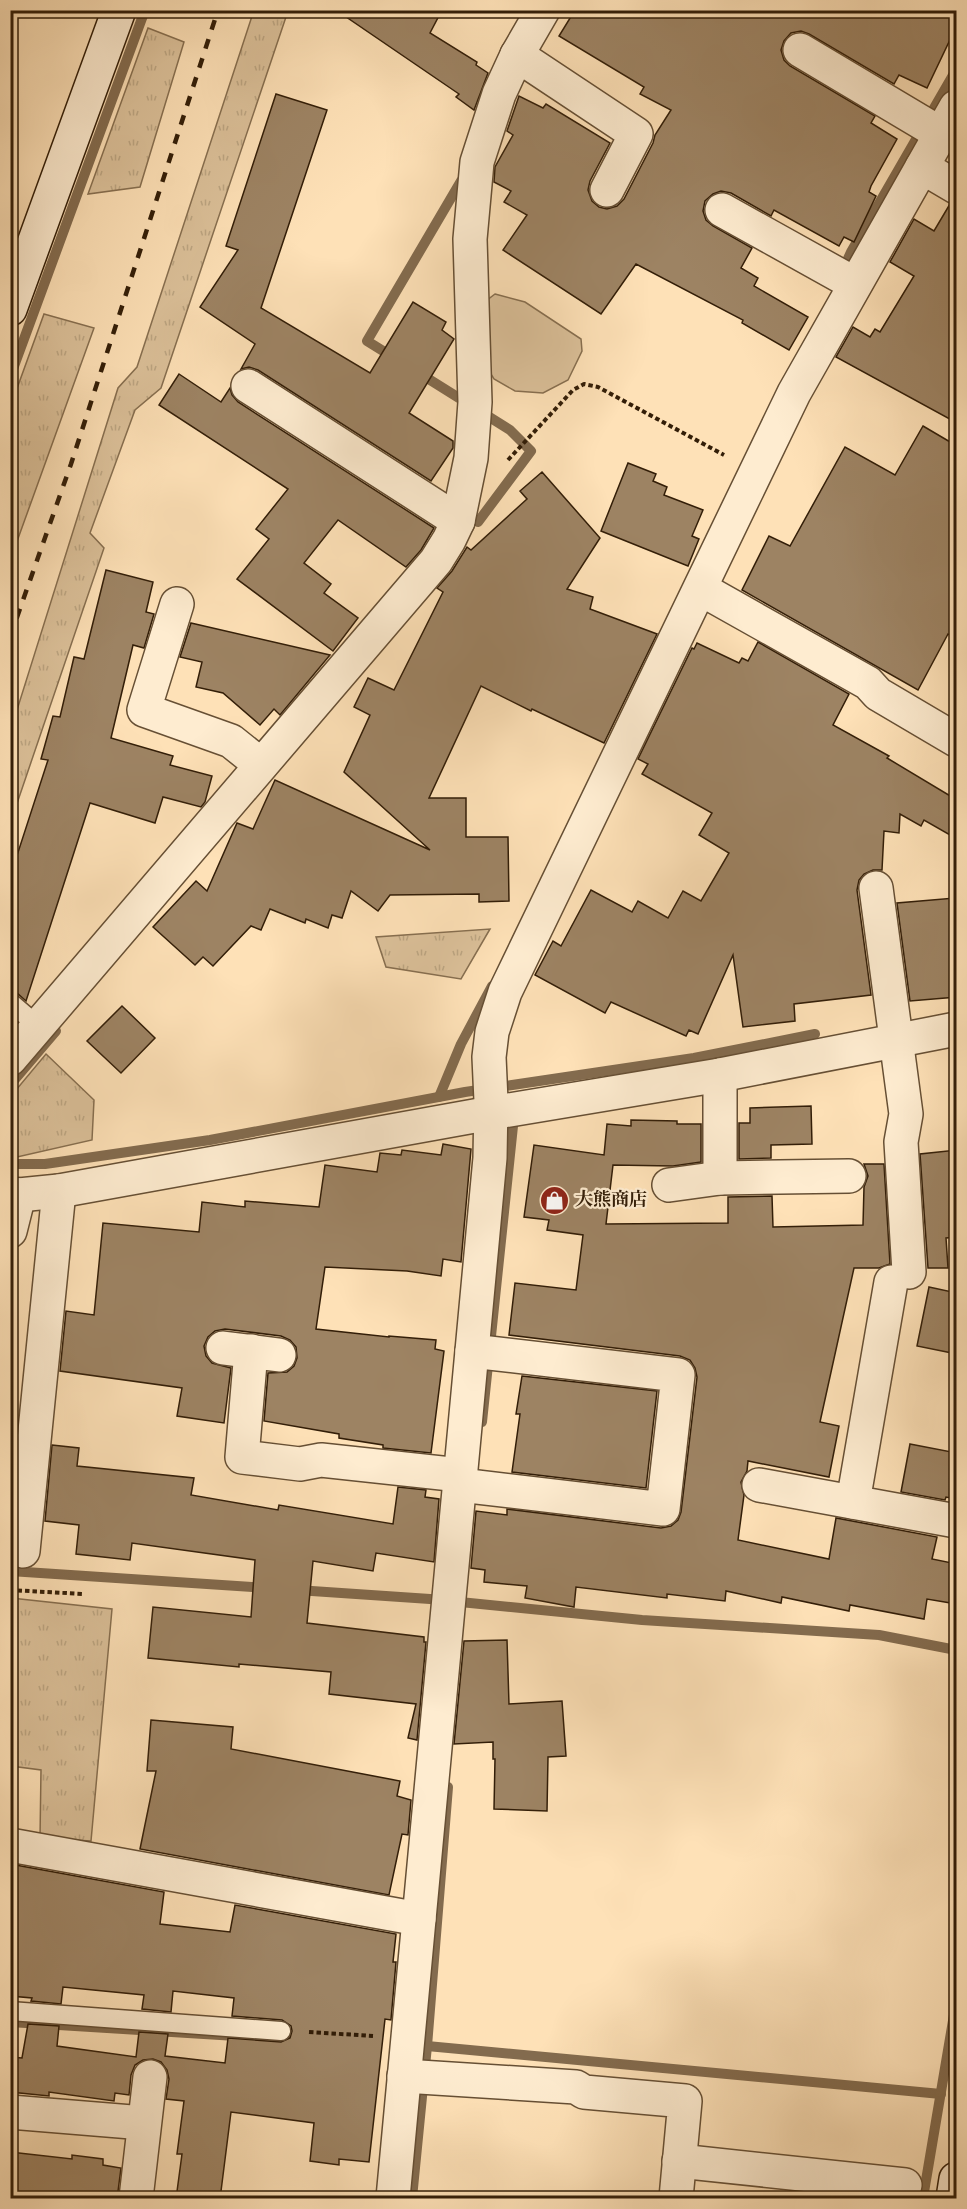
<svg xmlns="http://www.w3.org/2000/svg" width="967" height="2209" font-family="'IM FELL English','Noto Serif JP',serif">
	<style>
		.grass { fill: url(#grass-tufts); stroke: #876f50; stroke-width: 1.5 }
		.garden { fill: #dbc099; stroke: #876f50; stroke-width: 1.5 }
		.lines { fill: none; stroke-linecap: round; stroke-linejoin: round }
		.stream { stroke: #836b4e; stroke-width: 10 }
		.building { fill: #9d8363; stroke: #331e08; stroke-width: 1.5 }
		.lane-casing { stroke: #664f34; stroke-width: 21 }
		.street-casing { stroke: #664f34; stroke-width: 36 }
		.secondary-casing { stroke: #331e08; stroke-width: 36 }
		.path { stroke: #331e08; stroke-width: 4; stroke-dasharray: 4.5 3; stroke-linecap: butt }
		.lane { stroke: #feecd0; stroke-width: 18 }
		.street { stroke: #feecd0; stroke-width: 33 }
		.secondary { stroke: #feecd0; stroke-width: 33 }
		.rail { stroke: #331e08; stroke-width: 4.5; stroke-dasharray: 10 10; stroke-linecap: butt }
		.labels { text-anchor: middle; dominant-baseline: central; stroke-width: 4.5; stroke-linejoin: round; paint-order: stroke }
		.poi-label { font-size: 18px; font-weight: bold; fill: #331e08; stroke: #feecd0; text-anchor: start }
	</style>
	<defs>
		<pattern id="grass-tufts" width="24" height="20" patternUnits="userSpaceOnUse" patternTransform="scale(1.5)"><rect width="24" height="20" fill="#dbc099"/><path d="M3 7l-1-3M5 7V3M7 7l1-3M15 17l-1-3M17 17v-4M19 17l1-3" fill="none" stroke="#bca582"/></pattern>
	</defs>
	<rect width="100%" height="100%" fill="#fee1b7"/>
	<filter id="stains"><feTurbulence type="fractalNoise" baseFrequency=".00333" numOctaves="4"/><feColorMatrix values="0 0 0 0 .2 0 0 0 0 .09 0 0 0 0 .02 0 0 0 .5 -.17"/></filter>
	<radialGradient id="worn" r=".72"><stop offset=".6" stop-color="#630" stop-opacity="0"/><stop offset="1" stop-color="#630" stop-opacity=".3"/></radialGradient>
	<g class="grass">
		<polygon points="254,10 288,11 161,388 135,410 90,533 104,548 11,821 11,729 118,388 137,367"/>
		<polygon points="148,28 184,42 140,187 88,194"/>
		<polygon points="44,314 94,328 11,558 11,405"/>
		<polygon points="490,929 461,979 386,967 376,937"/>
		<polygon points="46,1054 94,1100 92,1140 17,1157 11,1156 11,1096"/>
		<polygon points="11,1598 112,1609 91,1841 40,1838 41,1770 11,1766"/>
	</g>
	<polygon class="garden" points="495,294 525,302 581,339 582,351 568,380 543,393 515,391 494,379 483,361 486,301"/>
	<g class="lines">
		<g class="stream">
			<polyline points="842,272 851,252 956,70"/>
			<polyline points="396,359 367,341 461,181"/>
			<polyline points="419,373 510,430 531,451 478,522"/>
			<polyline points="10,377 145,10"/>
			<polyline points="10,1085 56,1031"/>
			<polyline points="439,1097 461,1044 492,986"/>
			<polyline points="10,1164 45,1164 210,1140 465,1092 694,1058 815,1034"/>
			<polyline points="482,1422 513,1126"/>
			<polyline points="10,1571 267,1588"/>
			<polyline points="297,1590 430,1599 642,1620 879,1635 956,1650"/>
			<polyline points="448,1787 427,2046 941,2094"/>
			<polyline points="10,2022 301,2040"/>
			<polyline points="412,2198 427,2046 421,2046"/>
			<polyline points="923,2198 956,2003"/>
		</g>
	</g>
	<g class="building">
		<polygon points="336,10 442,10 430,33 477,62 476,65 488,73 474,110 456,97 459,94"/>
		<polygon points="575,10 957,10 957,25 927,88 899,75 894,84 809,34 801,31 791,33 784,41 781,50 784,60 790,66 875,116 871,123 897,139 871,186 869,192 876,196 854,242 844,237 839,246 774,210 771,216 731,193 721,191 713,194 705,201 703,211 706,220 713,226 752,248 741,268 758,278 754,286 808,317 789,350 742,323 743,320 636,264 601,314 503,250 527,215 504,202 511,191 494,182 495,167 513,135 507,131 519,96 543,108 546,104 610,143 590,181 588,190 592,201 599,207 607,209 617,206 624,199 653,143 655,135 671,110 640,94 644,87 559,36"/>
		<polygon points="276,94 327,110 261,308 370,373 413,302 446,322 442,330 454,339 409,413 453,441 453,448 431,481 258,370 249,367 241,369 255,344 200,307 238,250 226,246"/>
		<polygon points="950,204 957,206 957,423 836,357 853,327 870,337 875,329 880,332 914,276 890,262 914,219 934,231"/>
		<polygon points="179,374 221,402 230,388 232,395 238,402 434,528 421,550 406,567 338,520 304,563 331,584 324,593 358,618 333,651 237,579 269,539 256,529 288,489 159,405"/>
		<polygon points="923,426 957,446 957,640 948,634 918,690 742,590 769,536 790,546 845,447 895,475"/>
		<polygon points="628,463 656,474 653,481 667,487 664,495 703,510 692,536 699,539 688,566 601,531"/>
		<polygon points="542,472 600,538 567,589 593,597 590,609 657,634 604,743 532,709 531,711 481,686 429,798 466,798 466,837 508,837 509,901 479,902 479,894 390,895 378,911 351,891 342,918 332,915 328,928 306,919 305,923 270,909 261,930 251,926 213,966 203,957 195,965 153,927 196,881 207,891 237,823 253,829 275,780 430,850 344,772 370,715 354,707 368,678 394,690 443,592 437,588 452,571 467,547 471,550 527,499 520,491"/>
		<polygon points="106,570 153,582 146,612 154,614 144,648 133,645 111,738 173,756 170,765 212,776 205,802 201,807 163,797 155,823 90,803 26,1001 17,993 10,991 10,877 48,760 41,759 53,716 60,717 74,657 84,659"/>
		<polygon points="191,623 330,655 280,715 274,709 260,725 223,693 196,687 202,662 180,657"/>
		<polygon points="758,642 849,694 833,725 889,756 887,758 957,800 957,839 924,820 921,826 900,814 899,833 884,831 882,870 873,870 864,874 859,880 857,890 871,995 794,1004 795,1021 743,1027 733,955 698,1034 689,1030 686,1036 611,1002 605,1013 535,975 553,941 561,946 591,890 632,912 638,901 668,918 683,891 701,901 729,853 699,835 712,813 642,774 648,764 638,759 692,648 694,649 697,643 739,663 742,658 748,661"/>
		<polygon points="955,898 957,997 910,1001 897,903"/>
		<polygon points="122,1006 155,1038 121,1073 87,1041"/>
		<polygon points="811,1106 812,1144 771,1145 771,1158 739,1159 739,1123 750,1123 750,1108"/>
		<polygon points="631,1120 677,1121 677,1124 701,1124 701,1162 673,1166 613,1165 606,1224 728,1223 728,1197 772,1196 773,1227 863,1225 864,1187 868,1176 864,1164 884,1164 890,1264 879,1268 854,1268 820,1422 839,1426 829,1477 748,1461 747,1471 741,1482 744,1495 738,1540 829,1559 836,1518 937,1537 932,1559 957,1564 957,1604 927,1599 924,1619 850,1605 849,1611 782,1597 781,1603 726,1591 725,1601 667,1594 667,1598 576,1587 574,1607 525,1598 527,1586 484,1582 485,1570 471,1568 476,1511 507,1515 507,1509 661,1528 671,1526 678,1520 681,1512 697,1377 695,1368 690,1360 680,1356 509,1335 515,1283 576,1290 583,1235 547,1230 549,1220 524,1217 534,1145 604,1155 607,1124 631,1126"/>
		<polygon points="443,1144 471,1149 461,1262 443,1259 441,1276 407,1271 325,1267 316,1329 389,1337 389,1336 436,1340 435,1349 444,1351 431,1453 383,1448 383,1445 339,1438 339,1434 264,1421 268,1373 287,1372 294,1366 297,1358 296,1347 290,1340 281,1336 225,1329 215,1331 208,1337 204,1346 206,1356 212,1363 231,1368 224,1423 177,1416 182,1388 60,1371 66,1311 94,1315 103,1223 199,1232 202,1202 245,1207 245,1201 319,1207 325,1165 377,1172 380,1153 401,1155 402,1150 441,1155"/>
		<polygon points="957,1150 957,1237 946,1238 948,1268 928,1268 920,1154"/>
		<polygon points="929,1287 957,1293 957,1354 917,1346"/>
		<polygon points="522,1376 657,1391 646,1488 512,1472 520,1414 516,1414"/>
		<polygon points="910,1444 957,1453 957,1499 946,1497 945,1500 901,1492"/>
		<polygon points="52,1445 79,1448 77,1466 194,1478 191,1495 278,1510 279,1505 393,1524 398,1487 426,1490 425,1497 439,1499 434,1562 376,1553 373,1571 313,1561 307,1623 424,1637 424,1642 426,1642 417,1740 408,1738 416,1704 329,1694 331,1672 239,1664 239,1667 148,1658 153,1607 251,1617 255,1560 132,1543 130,1560 76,1554 79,1525 45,1521"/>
		<polygon points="507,1640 509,1704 562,1701 566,1756 548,1757 547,1811 494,1809 495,1759 493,1759 493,1742 454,1744 464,1641"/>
		<polygon points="151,1720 233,1727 231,1749 400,1781 397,1796 411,1800 408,1835 402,1834 389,1895 140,1849 156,1771 147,1771"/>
		<polygon points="10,1864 164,1892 160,1924 230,1932 235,1905 396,1934 393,1962 396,1962 391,2020 385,2019 369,2162 339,2159 339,2165 310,2161 314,2123 231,2112 220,2199 176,2199 182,2154 177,2154 184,2101 166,2099 169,2079 167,2070 161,2062 153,2059 143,2060 135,2065 131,2075 129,2095 115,2093 114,2101 49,2092 49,2096 10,2092 10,2057 22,2058 28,2024 59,2026 57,2046 136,2057 139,2032 168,2034 165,2056 225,2063 228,2038 281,2042 290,2038 292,2031 291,2026 282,2020 232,2016 234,1998 173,1991 171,2012 142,2009 144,1995 63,1987 61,2004 31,2001 32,1998 10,1996"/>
		<polygon points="10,2152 72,2159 72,2155 103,2159 103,2165 121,2168 117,2199 41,2199 10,2195"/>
	</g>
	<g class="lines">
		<defs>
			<g id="lane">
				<polyline points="10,1002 38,1026"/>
				<polyline points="10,2011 281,2031"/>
			</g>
			<g id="street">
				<polyline points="800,50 941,134"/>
				<polyline points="517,55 636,134 607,190"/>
				<polyline points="922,167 956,187"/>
				<polyline points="722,210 855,284"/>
				<polyline points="248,386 458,521"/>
				<polyline points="701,589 868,683 878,694 956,740"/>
				<polyline points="177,604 144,710 231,741 261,765"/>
				<polyline points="876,888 906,1114 901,1142 909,1272"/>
				<polyline points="10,1059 436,561 449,540 458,521 471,458 475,402 470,239 477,162 499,94 517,55 543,10"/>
				<polyline points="720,1178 720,1075"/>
				<polyline points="669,1185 720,1178 849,1176"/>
				<polyline points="10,1194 19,1195 59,1191 491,1113 720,1075 956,1029"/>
				<polyline points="10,1231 19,1195"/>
				<polyline points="223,1348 279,1355"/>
				<polyline points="251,1351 242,1457 300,1464 321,1460 460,1475"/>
				<polyline points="460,1485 663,1509 678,1375 472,1351"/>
				<polyline points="759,1485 956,1521"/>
				<polyline points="853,1502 891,1282"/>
				<polyline points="23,1551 59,1191"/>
				<polyline points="10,1845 419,1919"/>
				<polyline points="404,2076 576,2087 584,2092 685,2101 676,2198"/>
				<polyline points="10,2112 144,2123"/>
				<polyline points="679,2161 905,2185"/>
				<polyline points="136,2198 150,2077"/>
				<polyline points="393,2198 490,1158 491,1101 489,1057 492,1032 505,992 794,393 956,107"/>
			</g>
			<g id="secondary">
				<polyline points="10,309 119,10"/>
				<polyline points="953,2198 956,2179"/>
			</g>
		</defs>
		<use href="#lane" class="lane-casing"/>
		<use href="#street" class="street-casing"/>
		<use href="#secondary" class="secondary-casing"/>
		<g class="path">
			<polyline points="508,460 573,390 584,384 598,387 724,455"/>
			<polyline points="10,1590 83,1594"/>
			<polyline points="309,2032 373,2036"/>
		</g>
		<use href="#lane" class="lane"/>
		<use href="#street" class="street"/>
		<use href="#secondary" class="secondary"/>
		<polyline class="rail" points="10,637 71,464 218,10"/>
	</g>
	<defs>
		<symbol id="shop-disc" viewBox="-11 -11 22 22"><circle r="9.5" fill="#8f2418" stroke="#feecd0"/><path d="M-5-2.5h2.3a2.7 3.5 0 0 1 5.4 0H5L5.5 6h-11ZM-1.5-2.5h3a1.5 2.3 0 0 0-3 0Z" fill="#fff"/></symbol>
	</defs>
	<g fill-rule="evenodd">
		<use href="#shop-disc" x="538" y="1184" width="33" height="33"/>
	</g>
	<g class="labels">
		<g class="poi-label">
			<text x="575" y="1200">大熊商店</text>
		</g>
	</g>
	<rect width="967" height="2209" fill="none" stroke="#fee1b7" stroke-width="36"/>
	<rect x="12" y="12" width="943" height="2185" fill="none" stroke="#331e08" stroke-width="3"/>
	<rect x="18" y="18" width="931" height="2173" fill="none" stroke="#331e08" stroke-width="1.5"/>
	<rect width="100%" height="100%" filter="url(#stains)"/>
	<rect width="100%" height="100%" fill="url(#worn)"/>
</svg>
